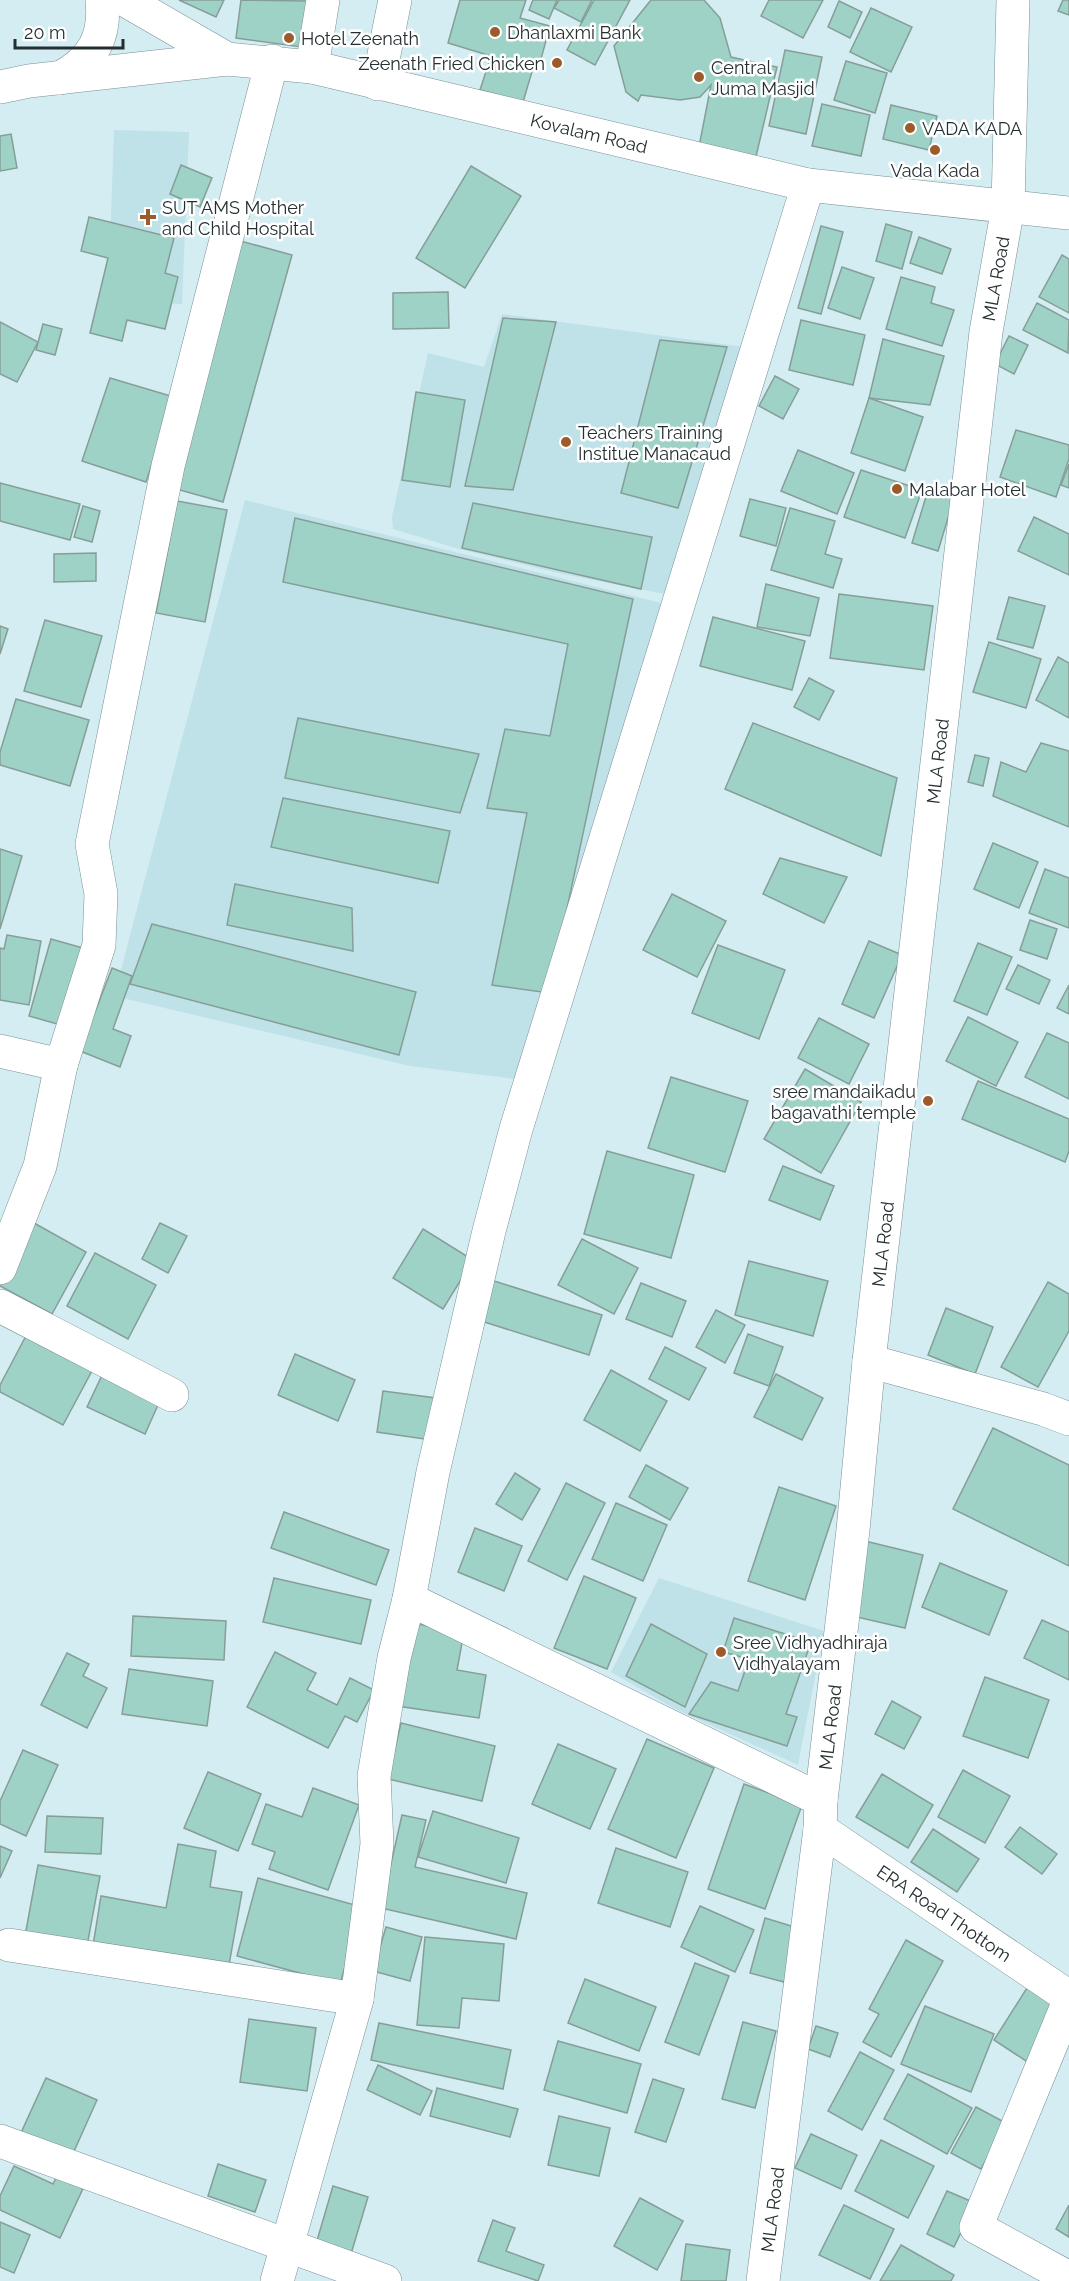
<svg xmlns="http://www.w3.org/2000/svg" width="1069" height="2281" font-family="Raleway,sans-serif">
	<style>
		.built { fill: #bfe1e8 }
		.building { fill: #9ed2c6; stroke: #869e98; stroke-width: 1.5 }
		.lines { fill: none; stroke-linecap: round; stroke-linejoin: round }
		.minor-casing { stroke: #799095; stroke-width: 34 }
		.major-casing { stroke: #799095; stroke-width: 34 }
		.minor { stroke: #fff; stroke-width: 33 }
		.major { stroke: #fff; stroke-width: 33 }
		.poi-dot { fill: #9d5a2a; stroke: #fff; stroke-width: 2 }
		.labels { text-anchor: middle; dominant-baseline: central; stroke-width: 5; stroke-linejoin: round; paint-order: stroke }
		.poi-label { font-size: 18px; fill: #252f31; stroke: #fff; text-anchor: start }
		.street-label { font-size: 18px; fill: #252f31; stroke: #fff }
	</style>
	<rect width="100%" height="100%" fill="#d4edf2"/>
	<g class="built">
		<polygon points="114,130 189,132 182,304 108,301"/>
		<polygon points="502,314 752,348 675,596 563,574 459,549 393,529 392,517 428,353 484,367"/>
		<polygon points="245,500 665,604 524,1080 410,1066 114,996"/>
		<polygon points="659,1578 824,1631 798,1765 675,1709 611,1672"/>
	</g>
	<g class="building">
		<polygon points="179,0 224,0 216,17"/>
		<polygon points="241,0 308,1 302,47 236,38"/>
		<polygon points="460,0 526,0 520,18 550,26 541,59 536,58 523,102 480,90 491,56 448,43"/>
		<polygon points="533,0 557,0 549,19 529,10"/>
		<polygon points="559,0 592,0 581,22 554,8"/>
		<polygon points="594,0 630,0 595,65 567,50"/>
		<polygon points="651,0 704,0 720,18 731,57 777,67 754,165 698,152 711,85 700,97 680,100 641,95 638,101 626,92 614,46"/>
		<polygon points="769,0 823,0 803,38 761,16"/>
		<polygon points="1063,0 1069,0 1069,15 1058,11"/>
		<polygon points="839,1 862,12 850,38 828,27"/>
		<polygon points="871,8 912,27 891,72 850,52"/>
		<polygon points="785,50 822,57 806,134 769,126"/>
		<polygon points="846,61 887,73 875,113 834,100"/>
		<polygon points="822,104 870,115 861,156 812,146"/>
		<polygon points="891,105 937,116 929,150 883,139"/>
		<polygon points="11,134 17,168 0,171 0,136"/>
		<polygon points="181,165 212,178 200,207 170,194"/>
		<polygon points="471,166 521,196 465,288 416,258"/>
		<polygon points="89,217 174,238 165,273 178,277 165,329 127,320 122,341 90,333 108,258 81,251"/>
		<polygon points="886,224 912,232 902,269 876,261"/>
		<polygon points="821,226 843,232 821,314 798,308"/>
		<polygon points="919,237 951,249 942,274 910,263"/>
		<polygon points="237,240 292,255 223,502 169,487"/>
		<polygon points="1062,255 1069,259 1069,313 1039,297"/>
		<polygon points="842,267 874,278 860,319 828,308"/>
		<polygon points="901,277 935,287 931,303 954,310 942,346 886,329"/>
		<polygon points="448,292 449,328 393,329 393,293"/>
		<polygon points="1037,303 1069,320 1068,353 1023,330"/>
		<polygon points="503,318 556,322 513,490 465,486"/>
		<polygon points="801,320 865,335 853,385 789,370"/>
		<polygon points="0,322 38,342 17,382 0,374"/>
		<polygon points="43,324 62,329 55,355 36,350"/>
		<polygon points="1009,336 1028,345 1014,374 995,364"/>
		<polygon points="883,339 944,356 930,405 869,398"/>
		<polygon points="660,340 727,347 678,508 621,493"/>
		<polygon points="775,376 799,389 783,419 759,406"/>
		<polygon points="110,378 174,397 146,482 82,461"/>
		<polygon points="416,392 465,400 450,487 402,480"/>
		<polygon points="869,398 923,417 905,471 851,453"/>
		<polygon points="1016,430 1069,445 1069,459 1056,497 1000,477"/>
		<polygon points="798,450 854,473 837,514 781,491"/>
		<polygon points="1069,464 1069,488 1061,485"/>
		<polygon points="861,470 922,490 905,538 844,517"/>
		<polygon points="0,483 80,504 70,540 0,521"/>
		<polygon points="928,490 954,498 938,551 912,543"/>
		<polygon points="750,499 786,508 776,546 740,536"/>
		<polygon points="177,501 227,510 205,622 156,613"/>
		<polygon points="473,503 652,537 641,589 462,548"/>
		<polygon points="83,506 100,511 92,542 74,537"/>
		<polygon points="790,508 835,521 825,554 842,559 833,588 771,570"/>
		<polygon points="1034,517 1069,534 1069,575 1018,551"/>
		<polygon points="295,518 633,599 549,993 492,985 527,813 487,808 505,729 550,736 568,644 283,582"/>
		<polygon points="96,553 96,581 54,582 54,554"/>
		<polygon points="766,584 819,598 810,636 757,627"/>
		<polygon points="839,594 933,606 924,670 830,658"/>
		<polygon points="1009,597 1045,606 1033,648 997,639"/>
		<polygon points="713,617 805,641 792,690 700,666"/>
		<polygon points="45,620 102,636 81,707 24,691"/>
		<polygon points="0,626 8,629 0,654"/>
		<polygon points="989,642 1041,659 1026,708 973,692"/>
		<polygon points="1058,657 1069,663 1069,718 1036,700"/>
		<polygon points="809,678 834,691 819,720 794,707"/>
		<polygon points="16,699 89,720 70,786 0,765 0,752"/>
		<polygon points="298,718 479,754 460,813 285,778"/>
		<polygon points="753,723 897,778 881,856 725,789"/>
		<polygon points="1041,743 1069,751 1069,827 993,796 1001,762 1026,772"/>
		<polygon points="975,755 989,758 983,786 968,782"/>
		<polygon points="283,798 450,831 438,883 271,847"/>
		<polygon points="993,843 1038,862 1019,908 974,889"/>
		<polygon points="0,849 22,856 0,929"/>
		<polygon points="780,858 847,877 824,923 763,894"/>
		<polygon points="1045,869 1069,878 1069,928 1029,913"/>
		<polygon points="235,884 352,908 353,951 227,925"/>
		<polygon points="672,894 726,921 697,977 643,950"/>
		<polygon points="1030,920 1057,929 1047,959 1020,950"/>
		<polygon points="152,924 416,992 399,1055 130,984"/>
		<polygon points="7,935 41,941 29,1005 0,1000 0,948 4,949"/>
		<polygon points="51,939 90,950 68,1027 29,1016"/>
		<polygon points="869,941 902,955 874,1018 842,1004"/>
		<polygon points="978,943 1012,957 987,1015 954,1001"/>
		<polygon points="718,945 785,970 759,1039 692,1013"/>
		<polygon points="1018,965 1050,980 1039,1004 1006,989"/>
		<polygon points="112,968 132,976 113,1029 131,1036 120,1067 80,1051"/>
		<polygon points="1069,985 1069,1014 1057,1008"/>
		<polygon points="968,1017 1018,1042 996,1086 946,1061"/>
		<polygon points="819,1018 869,1044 849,1084 798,1058"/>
		<polygon points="1047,1033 1069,1043 1069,1099 1025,1077"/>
		<polygon points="805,1069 861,1102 821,1173 764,1139"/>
		<polygon points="671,1077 748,1101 725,1172 648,1148"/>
		<polygon points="978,1081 1069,1119 1069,1151 1065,1162 962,1119"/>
		<polygon points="607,1151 694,1175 671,1258 584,1234"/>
		<polygon points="783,1166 834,1186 820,1220 769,1200"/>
		<polygon points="34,1223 86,1252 52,1314 0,1286"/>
		<polygon points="160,1223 187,1236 168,1273 142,1259"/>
		<polygon points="423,1229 473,1260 443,1309 393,1278"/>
		<polygon points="582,1239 638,1268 614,1314 558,1285"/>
		<polygon points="95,1253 156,1285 128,1339 67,1306"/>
		<polygon points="749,1261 828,1281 813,1336 735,1315"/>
		<polygon points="491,1280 602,1315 589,1355 478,1320"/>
		<polygon points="1048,1282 1069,1294 1069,1331 1038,1387 1001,1367"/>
		<polygon points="641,1283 686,1301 672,1337 626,1319"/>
		<polygon points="946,1308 993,1327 975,1374 928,1355"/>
		<polygon points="716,1310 745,1325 725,1363 696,1347"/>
		<polygon points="27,1334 93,1369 63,1425 0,1392 0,1385"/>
		<polygon points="748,1334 783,1347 769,1386 734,1373"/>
		<polygon points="665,1347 706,1368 689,1400 649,1379"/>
		<polygon points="295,1354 355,1380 338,1421 278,1395"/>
		<polygon points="105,1369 163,1394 145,1434 87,1407"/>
		<polygon points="611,1370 667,1401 640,1451 584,1420"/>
		<polygon points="776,1374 823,1398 802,1440 754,1417"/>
		<polygon points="383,1391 436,1398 431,1440 377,1432"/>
		<polygon points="993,1428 1069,1465 1069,1566 953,1509"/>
		<polygon points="646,1465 688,1488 670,1520 629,1497"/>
		<polygon points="515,1473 540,1489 522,1520 496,1504"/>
		<polygon points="566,1483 605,1503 567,1580 528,1561"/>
		<polygon points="779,1487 836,1506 805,1600 748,1581"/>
		<polygon points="616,1503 667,1525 643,1581 592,1559"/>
		<polygon points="284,1512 389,1550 376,1585 271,1548"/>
		<polygon points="475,1528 522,1546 504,1591 458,1572"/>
		<polygon points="865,1541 923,1555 905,1628 848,1615"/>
		<polygon points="940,1563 1007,1591 989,1635 922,1607"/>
		<polygon points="584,1576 636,1598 607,1669 554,1648"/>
		<polygon points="274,1578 371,1600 361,1644 263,1622"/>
		<polygon points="133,1616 226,1621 224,1660 131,1656"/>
		<polygon points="734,1618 811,1642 786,1714 797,1717 787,1746 689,1714 711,1682 738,1691 749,1659 723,1652"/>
		<polygon points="1042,1620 1069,1632 1069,1680 1024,1658"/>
		<polygon points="411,1623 464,1632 457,1670 486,1675 479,1718 397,1706"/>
		<polygon points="651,1624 707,1654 685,1707 626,1676"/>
		<polygon points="275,1652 316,1673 307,1690 337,1705 350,1678 374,1690 357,1722 345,1716 328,1748 247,1707"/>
		<polygon points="67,1653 89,1664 83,1676 107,1688 87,1728 41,1705"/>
		<polygon points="129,1669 213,1681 207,1726 122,1714"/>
		<polygon points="985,1677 1049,1700 1028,1758 963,1736"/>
		<polygon points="892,1701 921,1717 904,1749 875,1734"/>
		<polygon points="401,1723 495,1746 482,1801 388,1779"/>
		<polygon points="647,1739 714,1768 676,1858 608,1829"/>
		<polygon points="558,1744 616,1769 590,1829 532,1804"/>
		<polygon points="23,1750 58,1765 26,1836 0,1824 0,1801"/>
		<polygon points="963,1770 1010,1796 985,1843 938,1817"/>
		<polygon points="208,1772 261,1794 238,1851 184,1828"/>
		<polygon points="882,1774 933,1805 908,1848 856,1817"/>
		<polygon points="744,1784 802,1805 765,1909 708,1889"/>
		<polygon points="313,1788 359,1805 328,1890 269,1869 275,1852 252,1844 266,1804 302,1817"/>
		<polygon points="433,1811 519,1838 506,1883 418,1857"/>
		<polygon points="402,1815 426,1820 415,1867 527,1893 516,1939 381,1908"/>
		<polygon points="47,1816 103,1818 101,1854 45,1852"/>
		<polygon points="1020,1827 1057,1854 1042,1874 1005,1847"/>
		<polygon points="933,1829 979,1859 957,1892 911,1862"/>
		<polygon points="178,1844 216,1851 210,1887 242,1892 227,1976 92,1952 101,1896 166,1908"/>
		<polygon points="0,1846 12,1851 0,1878"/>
		<polygon points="616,1848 688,1872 670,1927 598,1903"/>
		<polygon points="38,1865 100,1876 87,1946 25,1936"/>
		<polygon points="258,1878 362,1907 340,1984 237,1956"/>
		<polygon points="700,1906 754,1930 735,1972 681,1947"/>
		<polygon points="765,1918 798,1928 784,1982 750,1973"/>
		<polygon points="386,1927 422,1937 410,1981 373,1971"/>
		<polygon points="425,1937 504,1944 499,2001 462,1998 459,2028 417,2025"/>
		<polygon points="906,1940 943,1961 891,2057 863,2042 879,2014 869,2009"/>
		<polygon points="695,1963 729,1976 699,2055 665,2042"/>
		<polygon points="585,1979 656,2007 639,2051 568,2023"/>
		<polygon points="1027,1988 1062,2009 1029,2063 994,2040"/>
		<polygon points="925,2006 994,2034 971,2092 901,2064"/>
		<polygon points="249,2019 316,2028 307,2091 240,2082"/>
		<polygon points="743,2022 776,2031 755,2108 722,2099"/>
		<polygon points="379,2023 511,2050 503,2089 371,2060"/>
		<polygon points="816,2026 838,2033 830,2057 808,2049"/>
		<polygon points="558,2041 641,2064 627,2113 544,2090"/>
		<polygon points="860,2052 894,2070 862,2130 828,2111"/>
		<polygon points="378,2065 432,2091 420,2115 367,2090"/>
		<polygon points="908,2074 972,2108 947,2154 884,2119"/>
		<polygon points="46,2078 97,2100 71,2158 20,2135"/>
		<polygon points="653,2079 684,2089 666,2142 635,2132"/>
		<polygon points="437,2088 518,2109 510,2137 430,2116"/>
		<polygon points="976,2107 1006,2123 981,2169 951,2153"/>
		<polygon points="559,2116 610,2128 599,2176 548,2165"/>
		<polygon points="811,2134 857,2155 841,2189 795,2168"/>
		<polygon points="881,2140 934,2166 908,2218 855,2191"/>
		<polygon points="218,2164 266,2180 255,2212 208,2196"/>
		<polygon points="14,2166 53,2184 60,2170 86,2182 60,2238 0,2210 0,2196"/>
		<polygon points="333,2186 368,2197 351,2254 316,2244"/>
		<polygon points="947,2191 975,2203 954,2247 927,2234"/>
		<polygon points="640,2198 683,2221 657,2270 614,2246"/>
		<polygon points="844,2205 894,2229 870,2279 819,2255"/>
		<polygon points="1069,2205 1069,2237 1056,2229"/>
		<polygon points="493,2220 515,2228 506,2251 544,2265 538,2281 478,2261"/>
		<polygon points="0,2222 30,2235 14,2273 0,2267"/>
		<polygon points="686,2244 730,2250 726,2281 681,2281"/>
		<polygon points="901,2245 954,2275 951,2281 880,2281"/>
	</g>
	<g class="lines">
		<defs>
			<g id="minor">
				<polyline points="312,67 323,0"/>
				<polyline points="378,84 395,0"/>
				<polyline points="0,1051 61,1065"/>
				<polyline points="0,1268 40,1166 61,1065 99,945 101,894 92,844 168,466 272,61"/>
				<polyline points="0,1306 172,1395"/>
				<polyline points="869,1361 1043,1409 1069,1419"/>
				<polyline points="409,1599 821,1800"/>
				<path id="s1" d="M820,1829L1069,1997"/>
				<polyline points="9,1945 357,1999"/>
				<polyline points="1069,2001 976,2227 1069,2278"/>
				<polyline points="0,2141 385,2281"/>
				<polyline points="277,2281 357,1999 377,1844 374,1776 394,1658 409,1599 433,1472 489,1231 516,1129 808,185"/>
				<path id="s2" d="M763,2281L820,1829L821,1800L853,1530L869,1361L986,332L1008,207L1013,0"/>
			</g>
			<g id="major">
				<path id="s3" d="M125,0L227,59L312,67L808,185L1069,213"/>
				<path d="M60,78C93,60 106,37 102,0"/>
				<polyline points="0,87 29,81 227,59"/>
			</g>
		</defs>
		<use href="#minor" class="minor-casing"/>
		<use href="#major" class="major-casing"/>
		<use href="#minor" class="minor"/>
		<use href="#major" class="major"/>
	</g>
	<g class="poi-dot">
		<circle cx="495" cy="32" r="6"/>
		<circle cx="289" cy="38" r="6"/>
		<circle cx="557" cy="63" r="6"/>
		<circle cx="699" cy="77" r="6"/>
		<circle cx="910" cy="128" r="6"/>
		<circle cx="935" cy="150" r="6"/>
		<path d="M145 208h6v6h6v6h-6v6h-6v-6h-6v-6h6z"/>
		<circle cx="566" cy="442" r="6"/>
		<circle cx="897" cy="489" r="6"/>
		<circle cx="928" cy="1101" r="6"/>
		<circle cx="721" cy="1652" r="6"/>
	</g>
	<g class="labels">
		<g class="poi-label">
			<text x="507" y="32">Dhanlaxmi Bank</text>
			<text x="301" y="38">Hotel Zeenath</text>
			<text x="545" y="63" text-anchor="end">Zeenath Fried Chicken</text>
			<text x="711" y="67">Central<tspan x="711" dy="21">Juma Masjid</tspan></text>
			<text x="922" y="128">VADA KADA</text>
			<text x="935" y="170" text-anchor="middle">Vada Kada</text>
			<text x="162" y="207">SUT AMS Mother<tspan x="162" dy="21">and Child Hospital</tspan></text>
			<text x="578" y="432">Teachers Training<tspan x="578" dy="21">Institue Manacaud</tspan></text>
			<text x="909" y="489">Malabar Hotel</text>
			<text x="916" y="1091" text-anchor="end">sree mandaikadu<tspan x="916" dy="21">bagavathi temple</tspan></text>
			<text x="733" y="1642">Sree Vidhyadhiraja<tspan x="733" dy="21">Vidhyalayam</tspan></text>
		</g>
		<g class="street-label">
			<text stroke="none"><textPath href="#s3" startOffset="488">Kovalam Road</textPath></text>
			<text stroke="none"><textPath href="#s2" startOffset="2016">MLA Road</textPath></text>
			<text stroke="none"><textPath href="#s2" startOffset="1530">MLA Road</textPath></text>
			<text stroke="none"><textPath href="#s2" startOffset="1044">MLA Road</textPath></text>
			<text stroke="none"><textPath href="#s2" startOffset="558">MLA Road</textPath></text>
			<text stroke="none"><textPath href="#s1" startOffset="150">ERA Road Thottom</textPath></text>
			<text stroke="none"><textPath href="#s2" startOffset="72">MLA Road</textPath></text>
		</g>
	</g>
	<path d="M15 39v9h108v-9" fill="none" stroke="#252f31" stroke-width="3"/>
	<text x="24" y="39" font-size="18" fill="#252f31" stroke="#ffffff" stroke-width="4.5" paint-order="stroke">20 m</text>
</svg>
